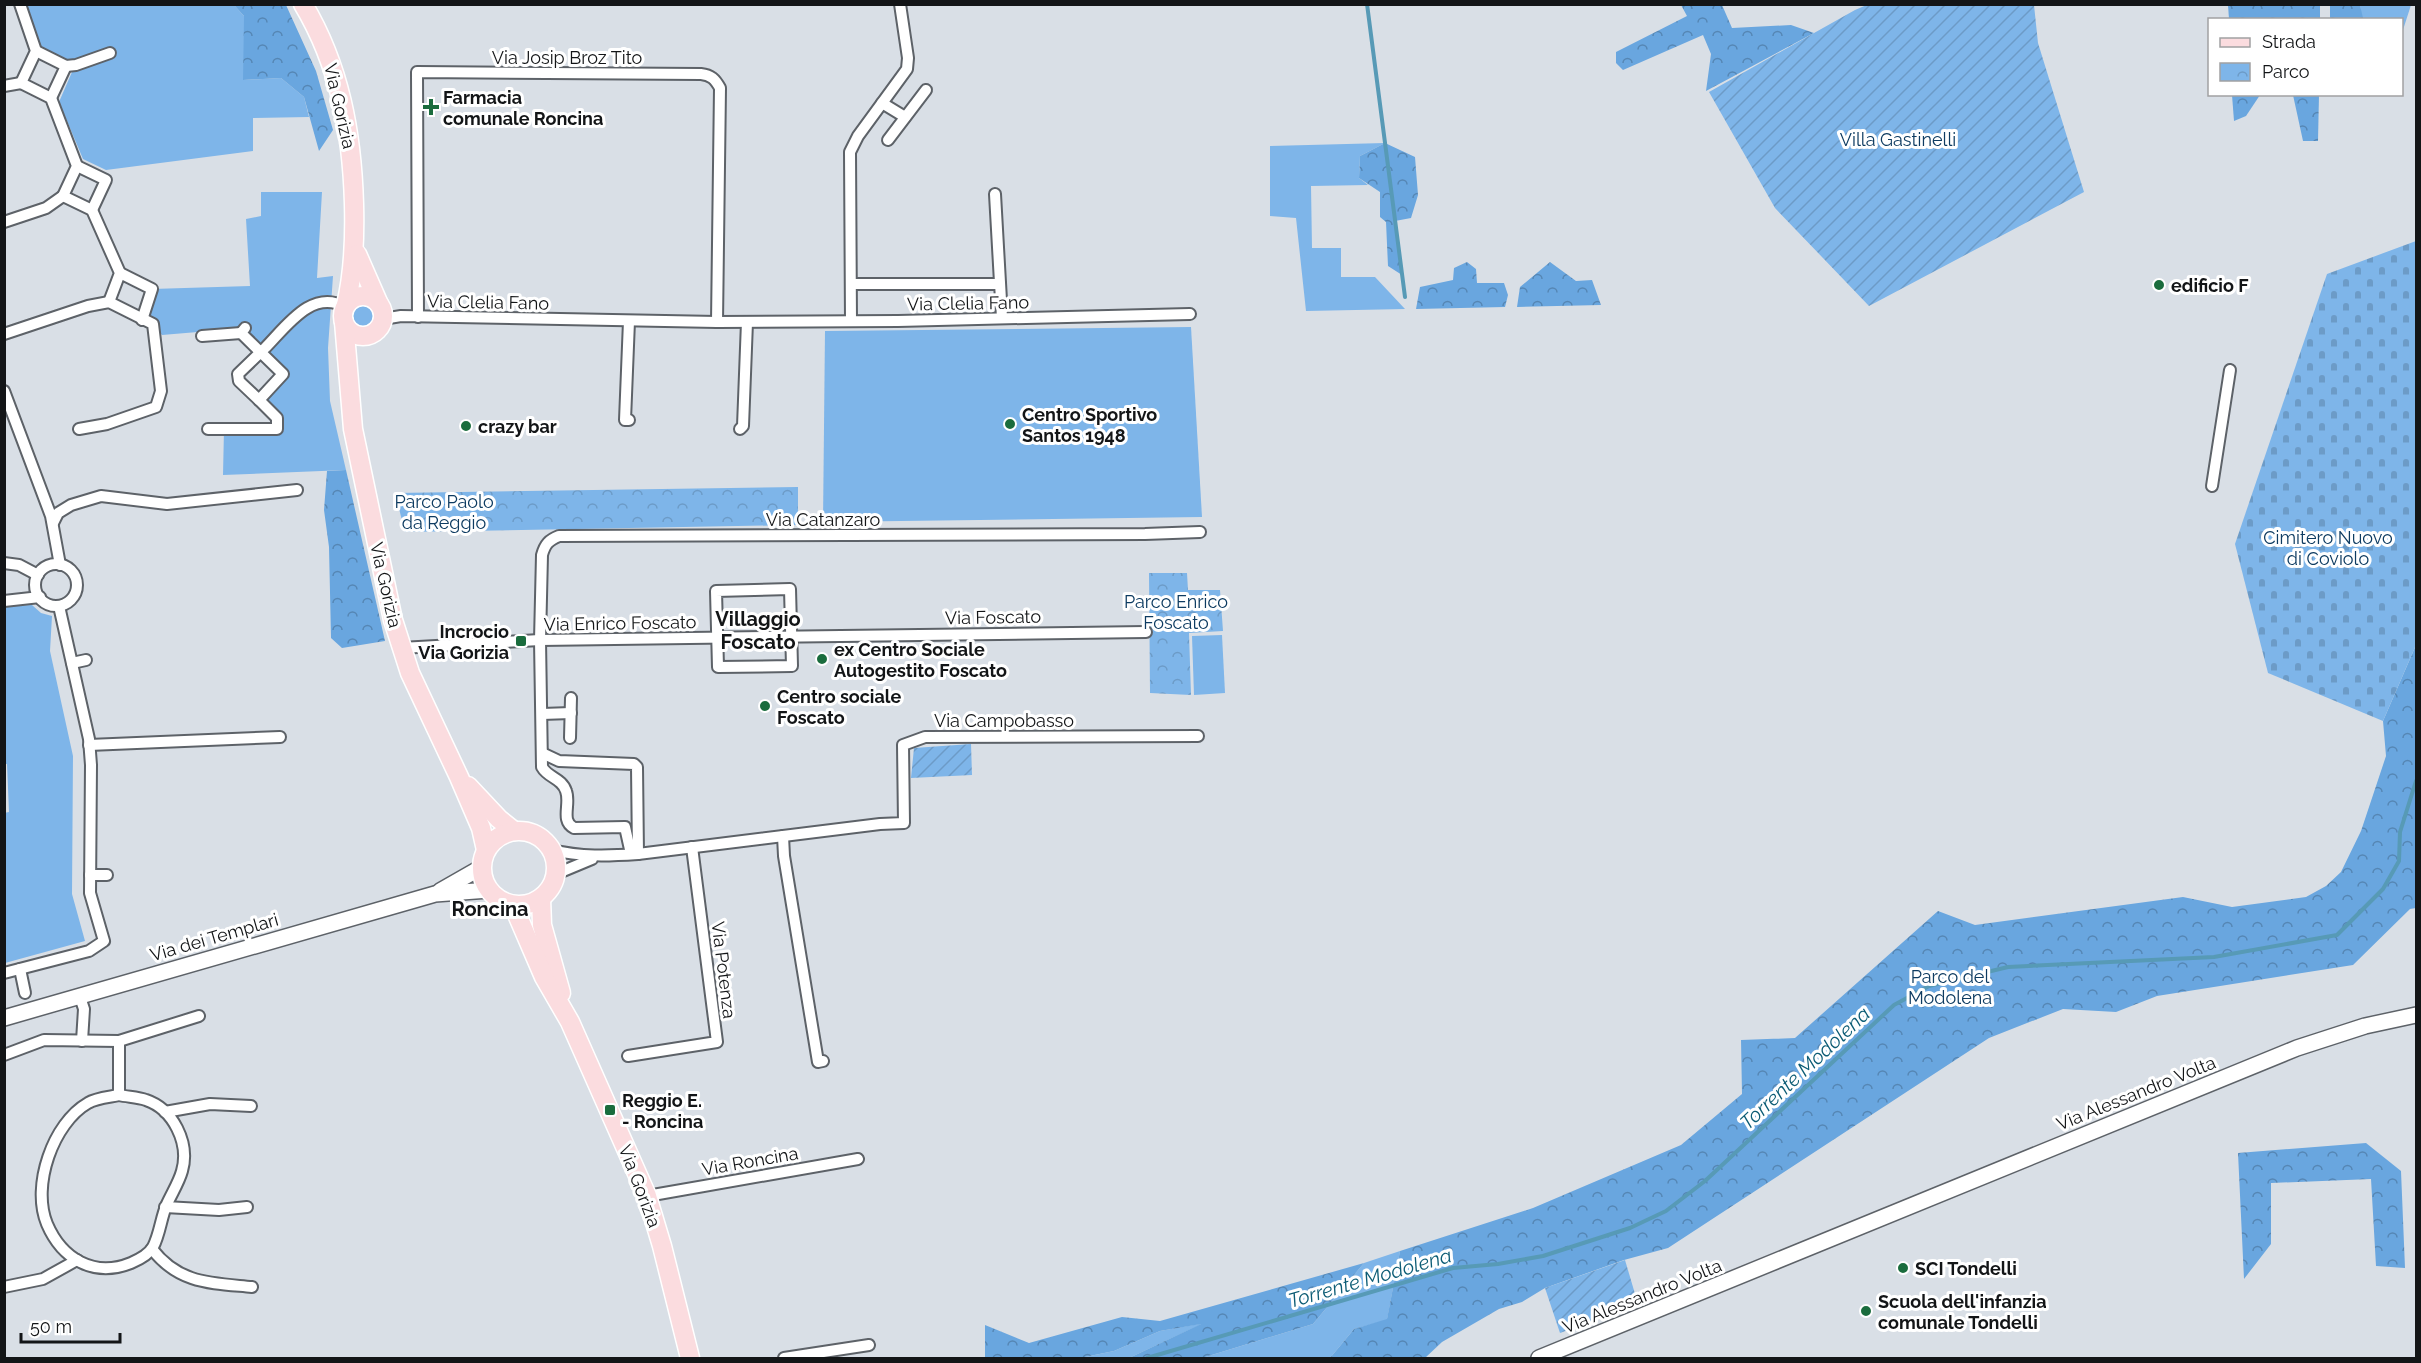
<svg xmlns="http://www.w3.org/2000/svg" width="2421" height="1363" font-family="Raleway,sans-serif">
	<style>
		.grass { fill: #7eb5e9 }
		.forest { fill: url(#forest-crowns) }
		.cemetery { fill: url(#cemetery-stones) }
		.park { fill: url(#park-crowns) }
		.garden { fill: url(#garden-furrows) }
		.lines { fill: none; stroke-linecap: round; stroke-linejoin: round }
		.stream { stroke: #579ab6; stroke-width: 4 }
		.street-casing { stroke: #5d6268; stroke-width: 14 }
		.secondary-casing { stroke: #5d6268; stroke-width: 18 }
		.primary-casing { stroke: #fff; stroke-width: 21 }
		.street { stroke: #fff; stroke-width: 10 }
		.secondary { stroke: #fff; stroke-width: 15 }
		.primary { stroke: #fbdcdf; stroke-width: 18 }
		.poi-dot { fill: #1a6c3d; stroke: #fff; stroke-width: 2 }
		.labels { text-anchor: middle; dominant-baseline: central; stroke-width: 6; stroke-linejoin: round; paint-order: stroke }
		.street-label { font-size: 18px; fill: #131517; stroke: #fff }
		.poi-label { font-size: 18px; font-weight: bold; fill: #131517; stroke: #fff; text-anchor: start }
		.park-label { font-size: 18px; fill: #0d3b61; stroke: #fff }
		.neighbourhood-label { font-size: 20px; font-weight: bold; fill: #131517; stroke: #fff }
		.water-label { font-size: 20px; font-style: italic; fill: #0c5c75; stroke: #fff }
	</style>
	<defs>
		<pattern id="forest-crowns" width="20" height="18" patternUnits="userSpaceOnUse" patternTransform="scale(1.5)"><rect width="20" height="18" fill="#69a6df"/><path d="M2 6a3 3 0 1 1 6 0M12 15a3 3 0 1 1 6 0" fill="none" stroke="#5586b4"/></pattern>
		<pattern id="cemetery-stones" width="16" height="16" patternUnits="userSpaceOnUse" patternTransform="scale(1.5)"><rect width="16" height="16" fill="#7eb5e9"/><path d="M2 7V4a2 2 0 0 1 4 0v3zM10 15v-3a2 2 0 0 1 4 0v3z" fill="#6c9bc7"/></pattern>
		<pattern id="park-crowns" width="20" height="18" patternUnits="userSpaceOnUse" patternTransform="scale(1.5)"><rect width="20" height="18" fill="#7eb5e9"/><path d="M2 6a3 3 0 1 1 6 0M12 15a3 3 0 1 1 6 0" fill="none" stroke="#6c9bc7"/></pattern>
		<pattern id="garden-furrows" width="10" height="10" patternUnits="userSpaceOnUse" patternTransform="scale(1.5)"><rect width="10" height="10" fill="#7eb5e9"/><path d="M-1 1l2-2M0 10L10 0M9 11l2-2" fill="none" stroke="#6c9bc7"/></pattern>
	</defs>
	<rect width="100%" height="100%" fill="#d9dfe6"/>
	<g class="grass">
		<polygon points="20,5 234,5 244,16 244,80 281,78 304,97 309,117 253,118 253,151 106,170 83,159 59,102 75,65 36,51"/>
		<polygon points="2360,5 2411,5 2402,33 2402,20 2362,19"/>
		<polygon points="1385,143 1360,156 1359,178 1368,185 1311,186 1312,248 1341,248 1341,277 1375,277 1405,309 1306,311 1296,218 1270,216 1270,146"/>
		<polygon points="261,192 322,192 317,278 333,276 328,348 330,401 346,470 223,475 224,429 277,428 259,400 282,375 245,328 162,335 153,324 142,320 152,289 250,286 246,219 261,216"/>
		<circle cx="362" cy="316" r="12"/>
		<polygon points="1191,327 1202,517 823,522 825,331"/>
		<polygon points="32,605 41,613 52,616 50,651 73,756 72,894 85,941 5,963 4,813 9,812 7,764 4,764 5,606"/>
		<polygon points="1222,635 1225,693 1194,695 1192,636"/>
		<polygon points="1400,1251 1387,1320 1354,1329 1330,1358 1295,1357 1291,1358 1202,1358 1313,1324 1364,1263"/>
		<polygon points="1204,1323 1129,1358 1080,1358 1114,1351 1160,1331"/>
	</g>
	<g class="forest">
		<polygon points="234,5 286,5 316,71 333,130 319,151 304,97 281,78 243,80 244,16"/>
		<polygon points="1681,5 1722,5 1732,28 1791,25 1814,33 1706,91 1711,54 1703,35 1623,70 1616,63 1616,52 1687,16"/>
		<polygon points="2228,5 2320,5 2320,19 2229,19"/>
		<polygon points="2330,5 2360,5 2363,18 2330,19"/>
		<polygon points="2232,95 2232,94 2260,95 2246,116 2234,121"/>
		<polygon points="2293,95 2319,95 2318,141 2303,141"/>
		<polygon points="1385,143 1415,157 1418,195 1411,218 1395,221 1402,275 1388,266 1386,222 1380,217 1380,192 1359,178 1360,156"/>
		<polygon points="1467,262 1476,269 1477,283 1504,283 1508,295 1505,307 1416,309 1420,287 1453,280 1454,268"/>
		<polygon points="1550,262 1576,281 1592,280 1601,305 1517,307 1520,287"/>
		<polygon points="346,470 385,641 342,648 331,638 329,547 324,510 327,471"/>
		<polygon points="2416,645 2416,908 2410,909 2353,965 2157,996 2116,1012 2063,1009 1989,1038 1668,1248 1624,1260 1545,1288 1522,1302 1499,1309 1442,1342 1425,1358 1330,1358 1354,1329 1387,1319 1400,1251 1533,1208 1681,1145 1742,1094 1741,1040 1795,1038 1938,911 1975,925 2183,897 2232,907 2306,897 2326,886 2341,872 2361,831 2386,756 2383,721"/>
		<polygon points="2366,1143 2401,1171 2405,1268 2376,1266 2371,1179 2271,1183 2271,1244 2244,1279 2238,1153"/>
		<polygon points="1364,1263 1313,1324 1202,1358 1129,1358 1201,1324 1160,1331 1114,1351 1080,1358 985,1358 985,1325 1029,1343 1122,1317 1160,1321"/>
	</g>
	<polygon class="cemetery" points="2416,241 2416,645 2383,721 2268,673 2235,544 2327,274"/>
	<g class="park">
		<polygon points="798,487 798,525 405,532 395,493"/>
		<polygon points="1149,573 1187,573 1188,590 1220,590 1223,631 1189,633 1191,695 1150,693"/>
	</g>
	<g class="garden">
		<polygon points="1869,4 2034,5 2038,43 2084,192 1869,306 1775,208 1709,92 1855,10"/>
		<polygon points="971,744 972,775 911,778 914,748"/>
		<polygon points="1625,1260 1638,1304 1560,1333 1545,1288"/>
	</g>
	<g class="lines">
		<g class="stream">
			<polyline points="1367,4 1405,297"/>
			<polyline points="1147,1358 1453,1268 1498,1264 1543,1256 1630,1228 1666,1211 1705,1181 1894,1005 1929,986 2008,967 2214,957 2337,935 2383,889 2399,861 2400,832 2416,781"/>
		</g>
		<defs>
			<g id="street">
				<polyline points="20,4 36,51 21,83 51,98 77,166 63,196 92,210 120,273 109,302"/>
				<polyline points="36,51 66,66 51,98"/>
				<polyline points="66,66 76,65 110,53"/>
				<polyline points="4,86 21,83"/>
				<polyline points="882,103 905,117"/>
				<polyline points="888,140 926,90"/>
				<polyline points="77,166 106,180 92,210"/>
				<polyline points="995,194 1002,318"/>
				<polyline points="4,222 46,208 63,196"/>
				<polyline points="120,273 152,289 142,320"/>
				<polyline points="851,284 1000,284"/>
				<path d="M418,317L417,72L701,74C711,75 715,79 720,88L717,322"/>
				<polyline points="383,319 401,316 717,322 898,321 1190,314"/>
				<polyline points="629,321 625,420 629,420"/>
				<polyline points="851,321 850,152 858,136 907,69 908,58 900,4"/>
				<path d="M245,328L241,333L283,374L259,400L239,381L238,374L265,348C286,327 312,288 345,307"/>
				<polyline points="4,334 88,306 109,302 153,324 161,391 156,407 107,424 79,429"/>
				<polyline points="202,336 241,333"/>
				<polyline points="4,391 51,516 60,565"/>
				<polyline points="208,429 277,429 277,418 259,400"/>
				<polyline points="740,429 743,426 747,322"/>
				<polyline points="2212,486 2230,370"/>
				<polyline points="53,523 58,513 71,505 101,496 167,504 297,490"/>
				<polyline points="4,563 19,565 38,575"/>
				<circle cx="56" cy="585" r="21"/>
				<polygon points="790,589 792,666 718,667 716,591"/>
				<polyline points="4,601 40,597"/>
				<polyline points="401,648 540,640 1146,632"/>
				<polyline points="72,663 86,660"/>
				<polyline points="542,714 571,713"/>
				<polyline points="570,738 571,698"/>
				<polyline points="89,745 280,737"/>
				<polyline points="542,753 559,761 634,764 637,767 638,854"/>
				<polyline points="783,836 784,856 818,1062 823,1061"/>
				<path d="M552,850C581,857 608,856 638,854L880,824L904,823L903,745L925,737L1198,736"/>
				<path d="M631,854L625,827L574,828C560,821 571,804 566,791C562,778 548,778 542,767L540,640L542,555C545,544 549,540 559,536L1145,534L1200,532"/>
				<polyline points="556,874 592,859"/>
				<polyline points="90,875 107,875"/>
				<polyline points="20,969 25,993"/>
				<polyline points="4,973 89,951 104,941 90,893 91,765 89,739 59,606"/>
				<polyline points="80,997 84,1009 82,1041"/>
				<polyline points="119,1041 119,1095"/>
				<polyline points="4,1055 44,1040 119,1041 199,1016"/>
				<polyline points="628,1056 717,1042 692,847"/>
				<path d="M119,1095C128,1097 138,1097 146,1100C173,1109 190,1143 182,1171C179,1182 172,1193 167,1204C161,1217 160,1234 153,1247C149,1254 138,1260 131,1263C94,1278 62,1259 47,1224C31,1186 53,1123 88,1103C96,1098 110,1097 119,1095Z"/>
				<polyline points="165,1112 210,1104 251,1106"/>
				<polyline points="647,1196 858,1159"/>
				<polyline points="165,1207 219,1210 247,1207"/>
				<path d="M152,1249C179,1284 211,1283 252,1287"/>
				<polyline points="4,1287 43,1279 77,1260"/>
				<polyline points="784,1358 869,1345"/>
			</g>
			<g id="secondary">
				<polyline points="440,891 482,867"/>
				<polyline points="4,1018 435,894 489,890"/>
				<polyline points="1539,1358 2297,1048 2365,1026 2416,1015"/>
			</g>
			<g id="primary">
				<path d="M303,4C340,66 352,133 354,204C355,239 354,271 346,305"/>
				<polyline points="357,254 378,302"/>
				<circle cx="363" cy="316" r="20"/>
				<polyline points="344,322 353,429 393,620 410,673 459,777 481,828 486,850"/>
				<polyline points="468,786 499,819 514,831"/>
				<circle cx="519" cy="868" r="37"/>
				<polyline points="541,898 542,925 561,993"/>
				<polyline points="513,905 544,977 570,1022 647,1196 662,1246 690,1358"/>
			</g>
		</defs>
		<use href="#street" class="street-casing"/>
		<use href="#secondary" class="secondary-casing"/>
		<use href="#primary" class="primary-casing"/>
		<use href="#street" class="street"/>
		<use href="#secondary" class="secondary"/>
		<use href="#primary" class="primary"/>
	</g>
	<g class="poi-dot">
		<path d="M428 98h6v6h6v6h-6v6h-6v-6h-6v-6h6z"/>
		<circle cx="2159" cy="285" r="6"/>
		<circle cx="1010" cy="424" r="6"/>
		<circle cx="466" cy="426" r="6"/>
		<rect x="515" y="635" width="12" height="12" rx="3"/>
		<circle cx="822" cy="659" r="6"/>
		<circle cx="765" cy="706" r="6"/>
		<rect x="604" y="1104" width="12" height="12" rx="3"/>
		<circle cx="1903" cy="1268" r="6"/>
		<circle cx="1866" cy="1311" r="6"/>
	</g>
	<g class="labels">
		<g class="street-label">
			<text x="567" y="57">Via Josip Broz Tito</text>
			<text transform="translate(340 106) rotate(77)">Via Gorizia</text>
			<text transform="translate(488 302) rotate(1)">Via Clelia Fano</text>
			<text transform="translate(968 303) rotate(-1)">Via Clelia Fano</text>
			<text x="823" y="519">Via Catanzaro</text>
			<text transform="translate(386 585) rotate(77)">Via Gorizia</text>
			<text transform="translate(993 617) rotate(-1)">Via Foscato</text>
			<text transform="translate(620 623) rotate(-1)">Via Enrico Foscato</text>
			<text x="1004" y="720">Via Campobasso</text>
			<text transform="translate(214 937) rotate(-16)">Via dei Templari</text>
			<text transform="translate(724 970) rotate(83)">Via Potenza</text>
			<text transform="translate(2136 1093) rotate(-22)">Via Alessandro Volta</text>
			<text transform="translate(750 1161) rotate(-10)">Via Roncina</text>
			<text transform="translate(640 1186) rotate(69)">Via Gorizia</text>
			<text transform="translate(1642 1296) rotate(-22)">Via Alessandro Volta</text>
		</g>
		<g class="poi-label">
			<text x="443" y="97">Farmacia<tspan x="443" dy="21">comunale Roncina</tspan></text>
			<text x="2171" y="285">edificio F</text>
			<text x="1022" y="414">Centro Sportivo<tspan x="1022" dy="21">Santos 1948</tspan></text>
			<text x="478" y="426">crazy bar</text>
			<text x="509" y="631" text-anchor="end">Incrocio<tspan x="509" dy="21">Via Gorizia</tspan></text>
			<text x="834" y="649">ex Centro Sociale<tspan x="834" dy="21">Autogestito Foscato</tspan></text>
			<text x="777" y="696">Centro sociale<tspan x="777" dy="21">Foscato</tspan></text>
			<text x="622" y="1100">Reggio E.<tspan x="622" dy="21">- Roncina</tspan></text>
			<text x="1915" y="1268">SCI Tondelli</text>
			<text x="1878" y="1301">Scuola dell'infanzia<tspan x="1878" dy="21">comunale Tondelli</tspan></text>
		</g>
		<g class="park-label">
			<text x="1898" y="139">Villa Gastinelli</text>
			<text x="444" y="501">Parco Paolo<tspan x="444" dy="21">da Reggio</tspan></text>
			<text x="2328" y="537">Cimitero Nuovo<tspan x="2328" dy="21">di Coviolo</tspan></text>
			<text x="1176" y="601">Parco Enrico<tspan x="1176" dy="21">Foscato</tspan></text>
			<text x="1950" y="976">Parco del<tspan x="1950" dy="21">Modolena</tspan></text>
		</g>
		<g class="neighbourhood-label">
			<text x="758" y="619">Villaggio<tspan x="758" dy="23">Foscato</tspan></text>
			<text x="490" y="909">Roncina</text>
		</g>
		<g class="water-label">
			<text transform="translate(1805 1068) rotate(-43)">Torrente Modolena</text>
			<text transform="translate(1370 1278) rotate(-16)">Torrente Modolena</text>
		</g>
	</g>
	<rect width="2421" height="1363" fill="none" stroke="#131517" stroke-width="12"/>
	<rect x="2208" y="18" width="195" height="78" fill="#ffffff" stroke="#a1a1a2" stroke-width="1.5"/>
	<rect x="2220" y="38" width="30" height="9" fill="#fbdcdf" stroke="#a1a1a2" stroke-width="1.5"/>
	<text x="2262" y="48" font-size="18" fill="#131517">Strada</text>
	<rect x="2220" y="63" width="30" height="18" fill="url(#park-crowns)" stroke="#a1a1a2" stroke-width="1.5"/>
	<text x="2262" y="78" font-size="18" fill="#131517">Parco</text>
	<path d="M21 1333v9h99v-9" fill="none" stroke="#131517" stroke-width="3"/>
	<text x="30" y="1333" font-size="18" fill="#131517" stroke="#ffffff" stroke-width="4.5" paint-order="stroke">50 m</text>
</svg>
